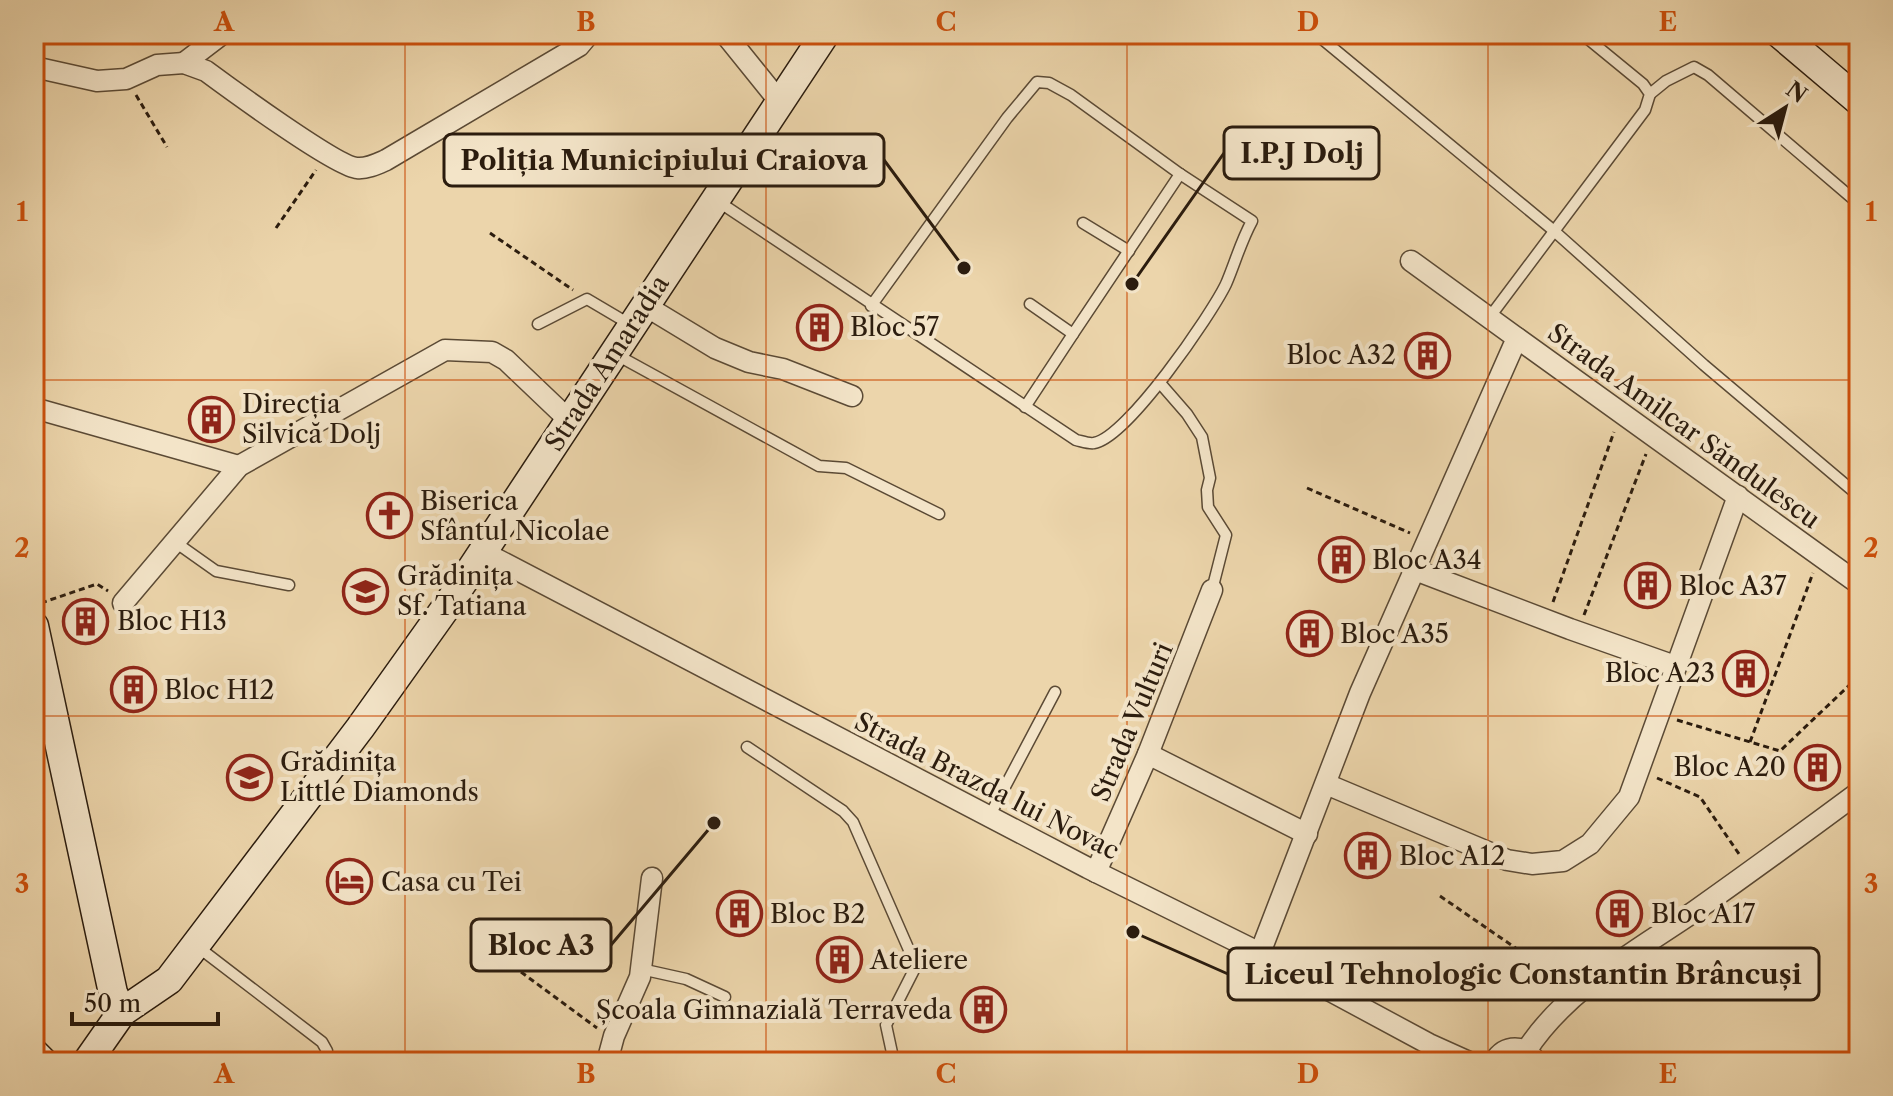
<svg xmlns="http://www.w3.org/2000/svg" width="1893" height="1096" font-family="'Libre Caslon Text',serif">
	<style>
		.lines { fill: none; stroke-linecap: round; stroke-linejoin: round }
		.lane-casing { stroke: #5b4a35; stroke-width: 13 }
		.street-casing { stroke: #5b4a35; stroke-width: 23 }
		.secondary-casing { stroke: #2b1c0e; stroke-width: 31 }
		.path { stroke: #2b1c0e; stroke-width: 3; stroke-dasharray: 6 4; stroke-linecap: butt }
		.lane { stroke: #f3e4c8; stroke-width: 10 }
		.street { stroke: #f3e4c8; stroke-width: 20 }
		.secondary { stroke: #f3e4c8; stroke-width: 28 }
		.grid { fill: none; stroke: #cc500c; stroke-width: 2; stroke-opacity: 0.55 }
		.labels { text-anchor: middle; dominant-baseline: central; stroke-width: 8; stroke-linejoin: round; paint-order: stroke }
		.poi-label { font-size: 26px; fill: #2b1c0e; stroke: #f3e4c8; text-anchor: start }
		.street-label { font-size: 26px; fill: #2b1c0e; stroke: #f3e4c8 }
		.leader { fill: none; stroke: #2b1c0e; stroke-width: 3 }
		.callout-dot { fill: #2b1c0e; stroke: #f3e4c8; stroke-width: 3 }
		.callout { fill: #f3e4c8; stroke: #2b1c0e; stroke-width: 3 }
		.callout-label { font-size: 28px; text-anchor: middle; font-weight: bold; fill: #2b1c0e }
		.neatline { fill: none; stroke: #cc500c; stroke-width: 3 }
		.grid-label { font-size: 26px; text-anchor: middle; font-weight: bold; fill: #cc500c }
	</style>
	<rect width="100%" height="100%" fill="#ecd5ab"/>
	<filter id="stains"><feTurbulence type="fractalNoise" baseFrequency=".0025" numOctaves="4"/><feColorMatrix values="0 0 0 0 .2 0 0 0 0 .09 0 0 0 0 .02 0 0 0 .5 -.17"/></filter>
	<radialGradient id="worn" r=".72"><stop offset=".6" stop-color="#630" stop-opacity="0"/><stop offset="1" stop-color="#630" stop-opacity=".3"/></radialGradient>
	<g class="lines">
		<defs>
			<g id="lane">
				<polyline points="1316,34 1553,230 1704,365 1859,496"/>
				<polyline points="1650,94 1666,81 1694,67 1708,75 1859,204"/>
				<path d="M716,200L1076,440C1081,441 1089,444 1094,443C1127,438 1211,315 1226,284C1235,263 1241,241 1252,221L1180,174L1071,95L1049,83L1037,82L1007,118L871,306"/>
				<polyline points="1083,223 1129,251"/>
				<polyline points="1489,318 1645,110 1650,94 1643,84 1582,34"/>
				<polyline points="538,324 587,299 631,325"/>
				<polyline points="1073,334 1180,174"/>
				<polyline points="615,354 819,466 846,468 939,514"/>
				<polyline points="1160,383 1187,414 1202,437 1210,478 1207,490 1208,507 1226,535 1212,590"/>
				<polyline points="1025,407 1073,334 1030,304"/>
				<polyline points="175,542 216,571 289,585"/>
				<polyline points="747,747 843,811 853,822 916,966 886,1025 894,1062"/>
				<polyline points="989,817 1055,692"/>
				<polyline points="198,947 322,1042 327,1051 326,1062"/>
				<polyline points="641,969 686,979 725,997"/>
			</g>
			<g id="street">
				<polyline points="725,34 779,101"/>
				<polyline points="184,63 222,34"/>
				<path d="M34,67L97,81L126,79L157,65L184,63L206,71C229,88 337,167 357,168C367,169 377,164 386,160L579,46L589,34"/>
				<polyline points="644,305 715,348 749,362 783,369 852,396"/>
				<polyline points="1517,338 1859,584"/>
				<polyline points="34,408 239,466"/>
				<polyline points="483,552 1088,868 1260,953 1429,1044 1469,1062"/>
				<polyline points="1415,570 1570,629 1675,666"/>
				<polyline points="123,603 239,466 445,350 492,352 506,360 570,421"/>
				<polyline points="1148,754 1307,834"/>
				<polyline points="1326,784 1507,860 1532,864 1563,861 1590,844 1629,797 1738,496"/>
				<polyline points="1096,872 1148,754 1212,590"/>
				<polyline points="1260,953 1360,693 1517,338 1411,261"/>
				<path d="M1526,1051C1566,989 1635,952 1695,911C1750,872 1805,832 1859,792"/>
				<polyline points="607,1062 614,1036 640,977 652,878"/>
				<path d="M1494,1062C1505,1044 1525,1044 1536,1062"/>
			</g>
			<g id="secondary">
				<polyline points="1780,34 1859,101"/>
				<polyline points="34,626 113,993 122,1012"/>
				<polyline points="34,1053 43,1062"/>
				<polyline points="87,1062 122,1012 169,980 360,728 447,606 825,34"/>
			</g>
		</defs>
		<use href="#lane" class="lane-casing"/>
		<use href="#street" class="street-casing"/>
		<use href="#secondary" class="secondary-casing"/>
		<g class="path">
			<polyline points="136,95 167,147"/>
			<polyline points="276,228 316,170"/>
			<polyline points="490,233 573,290"/>
			<polyline points="1307,488 1410,533"/>
			<polyline points="1553,602 1614,432"/>
			<polyline points="41,603 97,584 108,591"/>
			<polyline points="1584,615 1646,454"/>
			<polyline points="1677,720 1780,751 1859,676"/>
			<polyline points="1750,742 1813,573"/>
			<polyline points="1657,778 1700,797 1739,854"/>
			<polyline points="1440,896 1552,973 1557,984"/>
			<polyline points="521,972 597,1028"/>
		</g>
		<use href="#lane" class="lane"/>
		<use href="#street" class="street"/>
		<use href="#secondary" class="secondary"/>
	</g>
	<path class="grid" d="M405,34V1062M766,34V1062M1127,34V1062M1488,34V1062M34,380H1859M34,716H1859"/>
	<defs>
		<symbol id="building-ring" viewBox="-11 -11 22 22"><circle r="9.5" fill="#f3e4c8" stroke="#8f2418" stroke-width="1.5"/><path d="M-4-6H4V6H1V3H-1V6H-4ZM-2.5-4.3h1.7v1.8h-1.7ZM.8-4.3h1.7v1.8H.8ZM-2.5-1h1.7V.8h-1.7ZM.8-1h1.7V.8H.8Z" fill="#8f2418"/></symbol>
		<symbol id="church-ring" viewBox="-11 -11 22 22"><circle r="9.5" fill="#f3e4c8" stroke="#8f2418" stroke-width="1.5"/><path d="M-1.2-6h2.4v3.5h3.3v2.4h-3.3V6h-2.4V-.1h-3.3v-2.4h3.3Z" fill="#8f2418"/></symbol>
		<symbol id="school-ring" viewBox="-11 -11 22 22"><circle r="9.5" fill="#f3e4c8" stroke="#8f2418" stroke-width="1.5"/><path d="M0-5L7-2L0 1L-7-2ZM-4 1L0 2.5L4 1V4Q0 6-4 4Z" fill="#8f2418"/></symbol>
		<symbol id="hotel-ring" viewBox="-11 -11 22 22"><circle r="9.5" fill="#f3e4c8" stroke="#8f2418" stroke-width="1.5"/><path d="M-6-4.5h1.5V1H6V5H4.5V3h-9V5H-6ZM-4 0a1.8 1.8 0 1 1 3.6 0ZM.5 0V-2.5h3Q6-2.5 6 0Z" fill="#8f2418"/></symbol>
	</defs>
	<g fill-rule="evenodd">
		<use href="#building-ring" x="794" y="302" width="51" height="51"/>
		<use href="#building-ring" x="1402" y="330" width="51" height="51"/>
		<use href="#building-ring" x="186" y="394" width="51" height="51"/>
		<use href="#church-ring" x="364" y="490" width="51" height="51"/>
		<use href="#building-ring" x="1316" y="534" width="51" height="51"/>
		<use href="#building-ring" x="1622" y="560" width="51" height="51"/>
		<use href="#school-ring" x="340" y="566" width="51" height="51"/>
		<use href="#building-ring" x="60" y="596" width="51" height="51"/>
		<use href="#building-ring" x="1284" y="608" width="51" height="51"/>
		<use href="#building-ring" x="1720" y="648" width="51" height="51"/>
		<use href="#building-ring" x="108" y="664" width="51" height="51"/>
		<use href="#building-ring" x="1792" y="742" width="51" height="51"/>
		<use href="#school-ring" x="224" y="752" width="51" height="51"/>
		<use href="#building-ring" x="1342" y="830" width="51" height="51"/>
		<use href="#hotel-ring" x="324" y="856" width="51" height="51"/>
		<use href="#building-ring" x="714" y="888" width="51" height="51"/>
		<use href="#building-ring" x="1594" y="888" width="51" height="51"/>
		<use href="#building-ring" x="814" y="934" width="51" height="51"/>
		<use href="#building-ring" x="958" y="984" width="51" height="51"/>
	</g>
	<g class="labels">
		<g class="poi-label">
			<text x="850" y="327">Bloc 57</text>
			<text x="1396" y="355" text-anchor="end">Bloc A32</text>
			<text x="242" y="404">Direcția<tspan x="242" dy="30">Silvică Dolj</tspan></text>
			<text x="420" y="501">Biserica<tspan x="420" dy="30">Sfântul Nicolae</tspan></text>
			<text x="1372" y="560">Bloc A34</text>
			<text x="397" y="576">Grădinița<tspan x="397" dy="30">Sf. Tatiana</tspan></text>
			<text x="1679" y="586">Bloc A37</text>
			<text x="117" y="621">Bloc H13</text>
			<text x="1340" y="634">Bloc A35</text>
			<text x="1715" y="673" text-anchor="end">Bloc A23</text>
			<text x="164" y="690">Bloc H12</text>
			<text x="280" y="762">Grădinița<tspan x="280" dy="30">Little Diamonds</tspan></text>
			<text x="1786" y="767" text-anchor="end">Bloc A20</text>
			<text x="1399" y="856">Bloc A12</text>
			<text x="381" y="882">Casa cu Tei</text>
			<text x="770" y="914">Bloc B2</text>
			<text x="1651" y="914">Bloc A17</text>
			<text x="870" y="960">Ateliere</text>
			<text x="952" y="1010" text-anchor="end">Școala Gimnazială Terraveda</text>
		</g>
		<g class="street-label">
			<text transform="translate(607 363) rotate(-57)">Strada Amaradia</text>
			<text transform="translate(1684 426) rotate(36)">Strada Amilcar Săndulescu</text>
			<text transform="translate(1132 722) rotate(-67)">Strada Vulturi</text>
			<text transform="translate(987 786) rotate(27)">Strada Brazda lui Novac</text>
		</g>
	</g>
	<path class="leader" d="M1132 284L1224 153M964 268L884 160M714 823L611 945M1133 932L1228 974"/>
	<g class="callout-dot">
		<circle cx="1132" cy="284" r="8"/>
		<circle cx="964" cy="268" r="8"/>
		<circle cx="714" cy="823" r="8"/>
		<circle cx="1133" cy="932" r="8"/>
	</g>
	<g class="callout">
		<rect x="1224" y="127" width="155" height="52" rx="8"/>
		<rect x="444" y="134" width="440" height="52" rx="8"/>
		<rect x="471" y="919" width="140" height="52" rx="8"/>
		<rect x="1228" y="948" width="591" height="52" rx="8"/>
	</g>
	<g class="callout-label">
		<text x="1302" y="163">I.P.J Dolj</text>
		<text x="664" y="170">Poliția Municipiului Craiova</text>
		<text x="541" y="955">Bloc A3</text>
		<text x="1523" y="984">Liceul Tehnologic Constantin Brâncuși</text>
	</g>
	<rect width="1893" height="1096" fill="none" stroke="#ecd5ab" stroke-width="88"/>
	<g transform="translate(1785 108) rotate(36)" stroke="#f3e4c8" stroke-width="6" paint-order="stroke">
	<path d="M0-6L14 30L0 20L-14 30Z" fill="#2b1c0e"/>
	<text y="-12" font-size="22" font-weight="bold" text-anchor="middle" fill="#2b1c0e">N</text>
	</g>
	<path d="M72 1012v12h146v-12" fill="none" stroke="#2b1c0e" stroke-width="4"/>
	<text x="84" y="1012" font-size="24" fill="#2b1c0e" stroke="#f3e4c8" stroke-width="6" paint-order="stroke">50 m</text>
	<rect x="44" y="44" width="1805" height="1008" class="neatline"/>
	<g class="grid-label">
		<text x="224" y="31">A</text>
		<text x="586" y="31">B</text>
		<text x="946" y="31">C</text>
		<text x="1308" y="31">D</text>
		<text x="1668" y="31">E</text>
		<text x="22" y="221">1</text>
		<text x="1871" y="221">1</text>
		<text x="22" y="557">2</text>
		<text x="1871" y="557">2</text>
		<text x="22" y="893">3</text>
		<text x="1871" y="893">3</text>
		<text x="224" y="1083">A</text>
		<text x="586" y="1083">B</text>
		<text x="946" y="1083">C</text>
		<text x="1308" y="1083">D</text>
		<text x="1668" y="1083">E</text>
	</g>
	<rect width="100%" height="100%" filter="url(#stains)"/>
	<rect width="100%" height="100%" fill="url(#worn)"/>
</svg>
